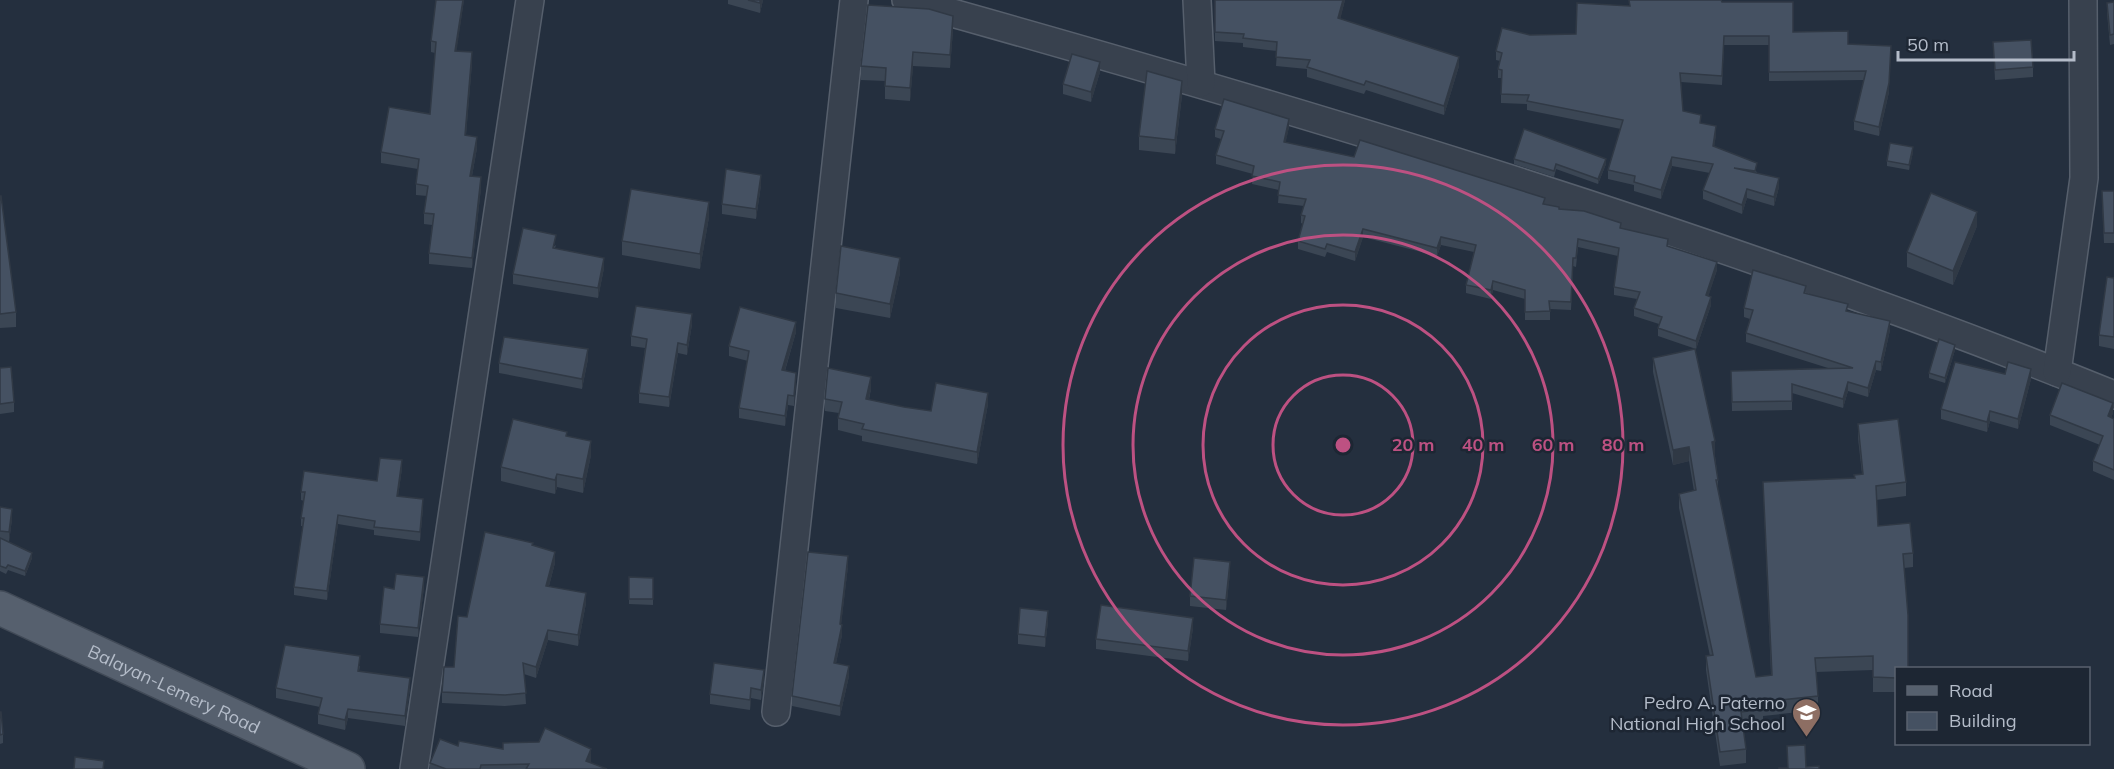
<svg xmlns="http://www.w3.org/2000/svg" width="2114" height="769" font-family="Mulish,sans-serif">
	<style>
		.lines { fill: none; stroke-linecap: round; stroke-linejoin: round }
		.minor-casing { stroke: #565f6c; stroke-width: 30 }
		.major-casing { stroke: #414a57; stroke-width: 36 }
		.minor { stroke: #38414e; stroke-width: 27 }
		.major { stroke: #56606e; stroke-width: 33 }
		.wall { fill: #3b4654 }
		.shaded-wall { fill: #303945 }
		.building { fill: #455162; stroke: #303945; stroke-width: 1.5 }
		.ring { fill: none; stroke: #bd5182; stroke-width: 3 }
		.labels { text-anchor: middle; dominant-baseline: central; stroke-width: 5; stroke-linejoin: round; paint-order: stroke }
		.street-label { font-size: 18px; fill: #b4bcc9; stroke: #1d2633 }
		.poi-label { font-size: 18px; fill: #b4bcc9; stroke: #1d2633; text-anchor: end }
		.centre { fill: #bd5182; stroke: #1d2633; stroke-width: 3 }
		.ring-label { font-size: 18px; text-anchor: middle; font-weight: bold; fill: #bd5182; stroke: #1d2633; stroke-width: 5; stroke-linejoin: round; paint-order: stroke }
	</style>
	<rect width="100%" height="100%" fill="#242f3e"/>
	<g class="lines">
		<defs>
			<g id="minor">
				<path d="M906,0C1314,114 1721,236 2114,395"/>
				<polyline points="1197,0 1201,83"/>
				<polyline points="2057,372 2084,178 2083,0"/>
				<polyline points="776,712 854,0"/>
				<polyline points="414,769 530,0"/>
			</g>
			<g id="major">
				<path id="s1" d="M0,608L348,769"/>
			</g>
		</defs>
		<use href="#minor" class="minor-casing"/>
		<use href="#major" class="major-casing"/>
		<use href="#minor" class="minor"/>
		<use href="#major" class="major"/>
	</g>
	<g class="wall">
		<polygon points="436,0 464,0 456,51 472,63 466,135 477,148 472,176 481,188 472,268 429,264 429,253 432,225 424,224 424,213 427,196 416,195 416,184 418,169 381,163 381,152 430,114 435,53 431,52 431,41"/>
		<polygon points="728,0 763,0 760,13 728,4"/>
		<polygon points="1215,0 1345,0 1340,19 1459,66 1444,115 1366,90 1364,94 1307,77 1307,69 1276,66 1277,51 1243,47 1243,43 1215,41"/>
		<polygon points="1629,0 1721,0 1722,2 1793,32 1848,44 1889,92 1879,136 1854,130 1854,121 1864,80 1769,81 1769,45 1724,45 1722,85 1681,82 1683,111 1716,135 1714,146 1757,172 1757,173 1779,187 1774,206 1747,198 1742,214 1703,199 1703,190 1710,173 1672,166 1661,199 1634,191 1634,185 1608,179 1608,170 1621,129 1527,110 1527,104 1501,103 1501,78 1498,78 1498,69 1500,61 1496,60 1496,51 1530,35 1576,34 1629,6"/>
		<polygon points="2114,2 2114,44 2110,45 2107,13 2107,3"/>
		<polygon points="953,30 950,68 913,66 910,101 885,99 885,81 861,80 861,66"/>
		<polygon points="1993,42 2033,67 2033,77 1995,80"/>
		<polygon points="1100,72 1091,102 1063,94 1063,84"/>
		<polygon points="1182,95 1175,154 1139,150 1139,136"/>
		<polygon points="1289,127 1285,143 1545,204 1621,228 1668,247 1717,270 1708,296 1711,305 1696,349 1658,336 1658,328 1659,324 1634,316 1634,308 1637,299 1614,295 1614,287 1618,256 1578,247 1576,267 1573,266 1571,310 1550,309 1550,320 1525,320 1525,299 1493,290 1491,299 1466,293 1466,285 1474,252 1441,245 1437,256 1363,237 1355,261 1327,252 1325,257 1298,249 1298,241 1303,224 1301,223 1301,215 1304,206 1278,203 1279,190 1252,184 1253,174 1216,164 1216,155 1221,139 1215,137 1215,129"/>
		<polygon points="1913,152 1909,170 1887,166 1887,161"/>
		<polygon points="1514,159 1606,164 1598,184 1556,169 1554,177 1514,164"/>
		<polygon points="761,185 756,219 722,214 722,204"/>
		<polygon points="2114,191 2114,243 2104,243 2102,201"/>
		<polygon points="0,196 16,312 16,327 0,328"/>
		<polygon points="709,217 700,269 622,255 622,241"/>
		<polygon points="1977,226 1953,285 1907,267 1907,252"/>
		<polygon points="556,245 555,248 604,268 598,298 513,284 513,274"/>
		<polygon points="900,273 890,318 836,308 836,293"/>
		<polygon points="2114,278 2114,349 2099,346 2099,335"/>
		<polygon points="1806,294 1890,330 1881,371 1876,370 1868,397 1848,391 1843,408 1792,393 1792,410 1732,411 1731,371 1828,368 1746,342 1746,333 1750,319 1744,317 1744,308"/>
		<polygon points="692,324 687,355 678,353 669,407 639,403 639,393 645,348 631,346 631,336"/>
		<polygon points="796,332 785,371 796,383 794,406 788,405 785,426 739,418 739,408 748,361 729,356 729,346"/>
		<polygon points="1955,350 1945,383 1929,378 1929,373"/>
		<polygon points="1653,358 1715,456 1718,480 1718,492 1756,677 1771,675 1763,482 1854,478 1862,474 1858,438 1858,424 1906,482 1906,496 1876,500 1878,526 1913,553 1913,567 1904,568 1896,669 1896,692 1873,692 1873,670 1816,672 1818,696 1818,710 1763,716 1763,723 1743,726 1746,749 1746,763 1720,766 1706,670 1706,656 1710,656 1679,508 1679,494 1694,491 1689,461 1673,465 1653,372"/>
		<polygon points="588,359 582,389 499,373 499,363"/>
		<polygon points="0,368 14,402 14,412 0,414"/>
		<polygon points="2031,379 2018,429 1990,421 1987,432 1941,419 1941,409"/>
		<polygon points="871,389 869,400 904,407 931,411 988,404 977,464 862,441 862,436 838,430 838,418 839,413 825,411 825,399"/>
		<polygon points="2113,413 2111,418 2114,419 2114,480 2093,471 2093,461 2100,445 2050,425 2050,415"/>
		<polygon points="567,436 591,455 583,493 557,487 555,494 501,481 501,467"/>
		<polygon points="402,468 398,496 423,507 420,541 374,535 374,530 338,524 327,600 294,595 294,587 303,526 301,526 301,518 304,501 301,500 301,492 377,481"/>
		<polygon points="0,507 12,519 9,542 32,558 25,576 8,570 6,574 0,571"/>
		<polygon points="533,546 555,563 549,586 586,603 578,646 548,640 536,678 524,674 526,704 505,706 442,703 442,692 454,667 467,617"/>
		<polygon points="848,566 841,624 842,635 836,663 849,676 840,716 792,706 792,696"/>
		<polygon points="1230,572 1226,610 1190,606 1190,596"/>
		<polygon points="629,577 653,578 653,605 629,604"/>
		<polygon points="424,586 418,637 380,633 380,624 394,589"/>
		<polygon points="1048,621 1045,647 1018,644 1018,634"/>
		<polygon points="1193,628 1188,661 1096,649 1096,639"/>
		<polygon points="360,666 359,671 410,688 405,726 348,718 345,730 318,724 318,714 320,707 276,698 276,688"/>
		<polygon points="764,680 761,700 751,698 750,710 710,704 710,694"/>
		<polygon points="0,712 3,734 3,743 0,744"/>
		<polygon points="458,746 503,749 591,761 590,763 606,769 430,769 430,763"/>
	</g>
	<g class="shaded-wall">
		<polygon points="463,0 464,0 455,62 455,51"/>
		<polygon points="760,0 763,0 760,13"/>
		<polygon points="1343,0 1345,0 1338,28 1338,18"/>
		<polygon points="953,16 953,30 950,68 950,55"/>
		<polygon points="1891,46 1889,92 1879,136 1879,127"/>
		<polygon points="472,52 472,63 465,146 465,135"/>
		<polygon points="913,52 913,66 910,101 910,88"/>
		<polygon points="1459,57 1459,66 1444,115 1444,106"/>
		<polygon points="1100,62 1100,72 1091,102 1091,92"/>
		<polygon points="1182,81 1182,95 1175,154 1175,140"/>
		<polygon points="1289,119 1289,127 1284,151 1284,142"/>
		<polygon points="1716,126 1716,135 1713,155 1713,146"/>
		<polygon points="477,137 477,148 470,187 470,176"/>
		<polygon points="1913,147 1913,152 1909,170 1909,165"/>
		<polygon points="1672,157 1672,166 1661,199 1661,190"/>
		<polygon points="1606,159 1606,164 1598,184 1598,179"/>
		<polygon points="761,175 761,185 756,219 756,209"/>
		<polygon points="481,177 481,188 472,268 472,258"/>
		<polygon points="1779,178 1779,187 1774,206 1774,197"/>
		<polygon points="1747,189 1747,198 1742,214 1742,205"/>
		<polygon points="709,202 709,217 700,269 700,254"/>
		<polygon points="1977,212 1977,226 1953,285 1953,271"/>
		<polygon points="1363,229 1363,237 1355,261 1355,252"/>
		<polygon points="1441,237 1441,245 1437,256 1437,248"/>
		<polygon points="604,258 604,268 598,298 598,288"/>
		<polygon points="900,258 900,273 890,318 890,304"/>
		<polygon points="1717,262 1717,270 1706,304 1706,295"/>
		<polygon points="1493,281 1493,290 1491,299 1491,290"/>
		<polygon points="1711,297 1711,305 1696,349 1696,341"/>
		<polygon points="692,314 692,324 687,355 687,345"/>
		<polygon points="1890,321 1890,330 1881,371 1881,362"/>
		<polygon points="796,322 796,332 782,380 782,370"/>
		<polygon points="678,343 678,353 669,407 669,397"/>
		<polygon points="1955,345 1955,350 1945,383 1945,378"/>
		<polygon points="588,349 588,359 582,389 582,379"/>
		<polygon points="1876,361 1876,370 1868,397 1868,388"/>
		<polygon points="2031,369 2031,379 2018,429 2018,419"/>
		<polygon points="796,373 796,383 794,406 794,396"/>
		<polygon points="871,377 871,389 866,411 866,399"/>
		<polygon points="1848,382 1848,391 1843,408 1843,399"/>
		<polygon points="988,393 988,404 977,464 977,452"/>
		<polygon points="788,395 788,405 785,426 785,416"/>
		<polygon points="2113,403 2113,413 2108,426 2108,416"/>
		<polygon points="1990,411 1990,421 1987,432 1987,422"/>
		<polygon points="591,441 591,455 583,493 583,479"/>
		<polygon points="1715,441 1715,456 1712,456 1712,442"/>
		<polygon points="1689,447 1689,461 1673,465 1673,450"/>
		<polygon points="402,460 402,468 397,504 397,496"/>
		<polygon points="557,474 557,487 555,494 555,480"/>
		<polygon points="423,499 423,507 420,541 420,532"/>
		<polygon points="12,509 12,519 9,542 9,532"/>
		<polygon points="338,515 338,524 327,600 327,591"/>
		<polygon points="555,552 555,563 546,597 546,586"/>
		<polygon points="32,553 32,558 25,576 25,571"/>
		<polygon points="848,556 848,566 840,634 840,624"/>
		<polygon points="1230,562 1230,572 1226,610 1226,600"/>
		<polygon points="424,577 424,586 418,637 418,628"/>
		<polygon points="586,593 586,603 578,646 578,635"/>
		<polygon points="1048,611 1048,621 1045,647 1045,637"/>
		<polygon points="1193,618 1193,628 1188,661 1188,651"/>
		<polygon points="842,625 842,635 834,673 834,663"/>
		<polygon points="548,630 548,640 536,678 536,667"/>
		<polygon points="849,666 849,676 840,716 840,706"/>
		<polygon points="764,670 764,680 761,700 761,690"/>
		<polygon points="410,678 410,688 405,726 405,716"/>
		<polygon points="751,688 751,698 750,710 750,700"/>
		<polygon points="348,709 348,718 345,730 345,720"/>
		<polygon points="591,749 591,761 587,769 586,761"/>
	</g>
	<g class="building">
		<polygon points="436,0 463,0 455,51 472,52 465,135 477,137 470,176 481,177 472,258 429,253 434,214 424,213 428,186 416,184 419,159 381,152 389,107 430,114 436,42 431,41"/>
		<polygon points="748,0 760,0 760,3"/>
		<polygon points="1215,0 1343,0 1338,18 1459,57 1444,106 1366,81 1364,85 1307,67 1310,60 1276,57 1277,42 1243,38 1244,34 1215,32"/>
		<polygon points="1629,0 1721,0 1722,2 1793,2 1793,32 1848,31 1848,44 1891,46 1889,83 1879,127 1854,121 1866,71 1769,72 1769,36 1724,36 1722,76 1680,73 1683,111 1701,115 1700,123 1716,126 1713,146 1757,163 1755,171 1734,168 1779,178 1774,197 1747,189 1742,205 1703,190 1713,164 1672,157 1661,190 1634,182 1635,176 1608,170 1623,120 1527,101 1529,95 1501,94 1502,70 1498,69 1502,53 1496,51 1502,28 1530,35 1576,34 1577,3 1630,6"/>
		<polygon points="2114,2 2114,34 2110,35 2107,3"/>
		<polygon points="868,5 929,9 953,16 950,55 913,52 910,88 885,86 886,68 861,66"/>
		<polygon points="2031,40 2033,67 1995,70 1993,42"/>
		<polygon points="1072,54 1100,62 1091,92 1063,84"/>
		<polygon points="1147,71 1182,81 1175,140 1139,136"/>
		<polygon points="1224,99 1289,119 1284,142 1354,157 1360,140 1545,198 1543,204 1559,207 1559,209 1584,211 1621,223 1620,228 1668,239 1667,246 1717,262 1706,295 1711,297 1696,341 1658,328 1662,317 1634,308 1640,292 1614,287 1619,248 1578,239 1576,258 1573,258 1571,302 1549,301 1550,311 1525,312 1525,290 1493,281 1491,290 1466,285 1476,245 1441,237 1437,248 1363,229 1355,252 1327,244 1325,249 1298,241 1305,216 1301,215 1306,199 1278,195 1280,182 1252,176 1254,166 1216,155 1224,131 1215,129"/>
		<polygon points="1524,129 1606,159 1598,179 1556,164 1554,171 1514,159"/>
		<polygon points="1890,143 1913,147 1909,165 1887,161"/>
		<polygon points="726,169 761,175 756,209 722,204"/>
		<polygon points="631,189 709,202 700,254 622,241"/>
		<polygon points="2102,191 2114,191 2114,233 2104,233"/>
		<polygon points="1931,193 1977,212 1953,271 1907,252"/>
		<polygon points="0,196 1,196 16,312 0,314"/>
		<polygon points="523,228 556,235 553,248 604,258 598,288 513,274"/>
		<polygon points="841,246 900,258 890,304 836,293"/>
		<polygon points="1753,270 1806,286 1804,293 1848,304 1846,311 1890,321 1881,362 1876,361 1868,388 1848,382 1843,399 1792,384 1792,401 1732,402 1731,371 1853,368 1746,333 1753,310 1744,308"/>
		<polygon points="2107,277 2114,278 2114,337 2099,335"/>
		<polygon points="636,306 692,314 687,345 678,343 669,397 639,393 647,339 631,336"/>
		<polygon points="740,307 796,322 782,370 796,373 794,396 788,395 785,416 739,408 749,351 729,346"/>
		<polygon points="504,337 588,349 582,379 499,363"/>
		<polygon points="1939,339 1955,345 1945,378 1929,373"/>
		<polygon points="1695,349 1715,441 1712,442 1718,480 1716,480 1756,677 1772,675 1763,482 1855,478 1854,475 1863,474 1858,424 1898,419 1906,482 1876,486 1878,526 1910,523 1913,553 1903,554 1908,615 1908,669 1896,669 1896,678 1873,677 1873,656 1815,658 1818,696 1762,702 1763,709 1741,712 1746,749 1720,752 1706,656 1713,655 1679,494 1696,490 1689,447 1673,450 1653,358"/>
		<polygon points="1955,362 2005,374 2008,362 2031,369 2018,419 1990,411 1987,422 1941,409"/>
		<polygon points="11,367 14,402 0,404 0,368"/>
		<polygon points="828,368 871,377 866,399 904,407 931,411 936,383 988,393 977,452 862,429 864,424 838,418 842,402 825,399"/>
		<polygon points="2062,383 2113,403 2108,416 2114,419 2114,470 2093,461 2103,436 2050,415"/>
		<polygon points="513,419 567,432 566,436 591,441 583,479 557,474 555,480 501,467"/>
		<polygon points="380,458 402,460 397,496 423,499 420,532 374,527 375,521 338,515 327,591 294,587 304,518 301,518 305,492 301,492 304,471 377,481"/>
		<polygon points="0,507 12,509 9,532 0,531"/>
		<polygon points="485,532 533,543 532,545 555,552 546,586 586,593 578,635 548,630 536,667 523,663 526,693 505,695 442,692 444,667 454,667 458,616 467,617"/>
		<polygon points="0,538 32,553 25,571 8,565 6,568 0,566"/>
		<polygon points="808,552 848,556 840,624 842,625 834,663 849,666 840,706 792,696"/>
		<polygon points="1194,558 1230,562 1226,600 1190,596"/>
		<polygon points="396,574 424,577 418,628 380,624 384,587 394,589"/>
		<polygon points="629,577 653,578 653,599 629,599"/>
		<polygon points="1101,605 1193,618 1188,651 1096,639"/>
		<polygon points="1020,608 1048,611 1045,637 1018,634"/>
		<polygon points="285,645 360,656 358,671 410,678 405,716 348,709 345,720 318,714 322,698 276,688"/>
		<polygon points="714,663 764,670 761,690 751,688 750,700 710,694"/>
		<polygon points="0,712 1,712 3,734 0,735"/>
		<polygon points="545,728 591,749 586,761 607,769 526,769 529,764 481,765 480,769 446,769 430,763 440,739 458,746 459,741 503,749 503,743 539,742"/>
		<polygon points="1805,745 1806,767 1819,766 1819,769 1779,769 1779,768 1788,768 1787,746"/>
		<polygon points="75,757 104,761 103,769 74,769"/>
	</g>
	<g class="ring">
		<circle cx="1343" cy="445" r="70"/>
		<circle cx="1343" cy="445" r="140"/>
		<circle cx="1343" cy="445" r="210"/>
		<circle cx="1343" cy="445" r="280"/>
	</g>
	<defs>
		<symbol id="school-pin" viewBox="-11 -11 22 30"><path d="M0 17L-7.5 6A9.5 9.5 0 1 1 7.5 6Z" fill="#8d6e63" stroke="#1d2633"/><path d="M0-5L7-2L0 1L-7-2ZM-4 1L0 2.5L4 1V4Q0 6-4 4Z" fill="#fff"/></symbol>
	</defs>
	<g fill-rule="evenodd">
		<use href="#school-pin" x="1790" y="696" width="33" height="45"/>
	</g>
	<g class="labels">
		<g class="street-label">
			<text stroke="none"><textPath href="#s1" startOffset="192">Balayan-Lemery Road</textPath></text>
		</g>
		<g class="poi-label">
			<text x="1785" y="702">Pedro A. Paterno<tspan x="1785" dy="21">National High School</tspan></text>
		</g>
	</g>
	<circle cx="1343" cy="445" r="9" class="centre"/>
	<g class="ring-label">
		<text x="1413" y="451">20 m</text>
		<text x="1483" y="451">40 m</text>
		<text x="1553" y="451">60 m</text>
		<text x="1623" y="451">80 m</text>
	</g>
	<rect x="1895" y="667" width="195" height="78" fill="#1d2633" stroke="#59626f" stroke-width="1.5"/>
	<rect x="1907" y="686" width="30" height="9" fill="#56606e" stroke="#59626f" stroke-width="1.5"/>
	<text x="1949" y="697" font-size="18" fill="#b4bcc9">Road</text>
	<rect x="1907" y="712" width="30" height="18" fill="#455162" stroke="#59626f" stroke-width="1.5"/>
	<text x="1949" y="727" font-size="18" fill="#b4bcc9">Building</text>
	<path d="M1898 51v9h176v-9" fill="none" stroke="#b4bcc9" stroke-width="3"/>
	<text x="1907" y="51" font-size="18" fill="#b4bcc9" stroke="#1d2633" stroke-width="4.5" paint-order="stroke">50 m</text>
</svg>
